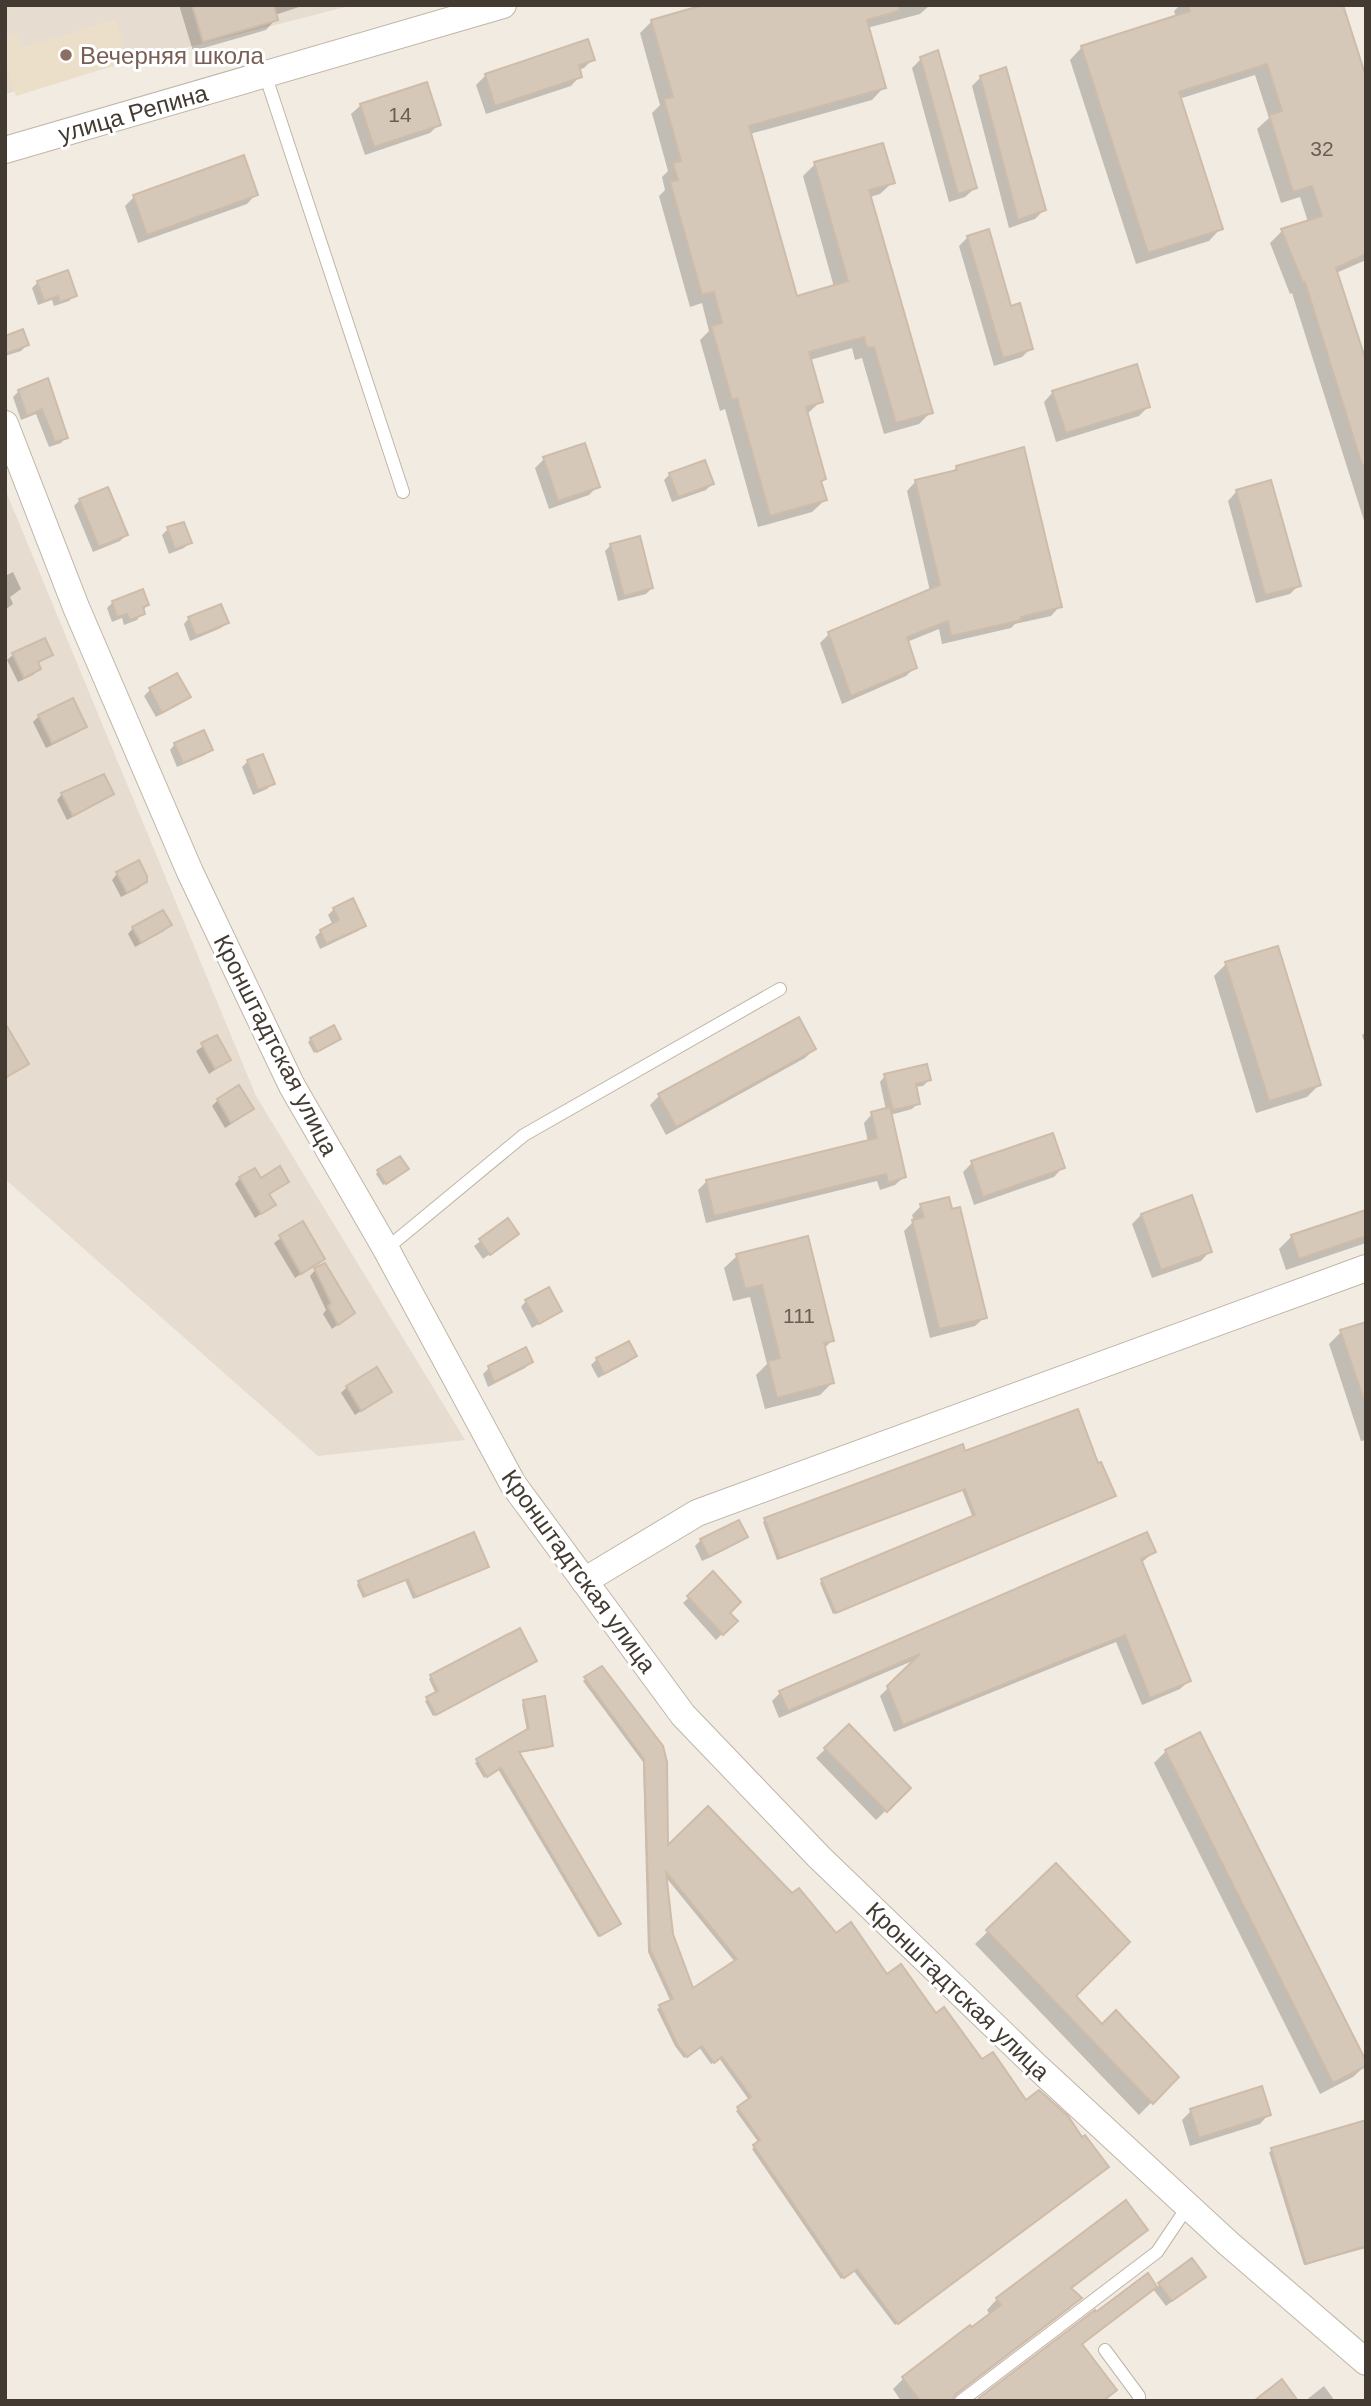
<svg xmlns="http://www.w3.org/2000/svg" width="1371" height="2406" font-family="Arial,sans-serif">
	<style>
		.residential { fill: #e6dccf }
		.education { fill: #ecdfca }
		.shadow { fill: #0003; fill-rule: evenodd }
		.building { fill: #d6c8b9; stroke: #cebca9; stroke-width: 2; fill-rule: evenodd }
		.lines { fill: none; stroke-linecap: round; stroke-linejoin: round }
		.service-casing { stroke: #c0b5a7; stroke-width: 14 }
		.minor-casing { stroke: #c0b5a7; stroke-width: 28 }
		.service { stroke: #fff; stroke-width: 12 }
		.minor { stroke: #fff; stroke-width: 26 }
		.education-dot { fill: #8d6e63; stroke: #fff; stroke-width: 2.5 }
		.labels { text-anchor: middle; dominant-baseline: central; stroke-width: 6; stroke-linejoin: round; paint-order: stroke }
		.number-label { font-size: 21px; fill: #685e54 }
		.education-label { font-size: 24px; fill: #785e54; stroke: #fff; text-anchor: start }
		.street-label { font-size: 24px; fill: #433b32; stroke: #fff }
	</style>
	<rect width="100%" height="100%" fill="#f2ebe1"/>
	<g class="residential">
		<polygon points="5,5 353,5 5,94"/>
		<polygon points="5,489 256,1096 465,1440 318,1456 5,1179"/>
	</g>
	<polygon class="education" points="116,19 129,61 16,96 5,62 5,37 16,34 22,48"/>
	<g class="shadow">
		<polygon points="179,5 305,5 275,15 276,19 266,30 193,51"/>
		<polygon points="710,5 930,5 920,14 867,28 884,87 872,100 750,134 796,298 834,287 803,176 815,164 893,182 880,194 870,197 931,412 919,424 884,434 862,358 855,360 852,348 810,360 821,401 806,415 824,479 820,483 825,500 812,512 758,527 725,409 720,411 700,340 709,331 702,303 690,307 659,196 665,190 662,177 668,171 652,113 660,105 640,33 652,21"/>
		<polygon points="1180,5 1341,5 1366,82 1366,260 1336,273 1366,367 1366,527 1292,293 1290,294 1270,243 1282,231 1308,222 1300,197 1281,203 1257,129 1269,118 1255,75 1179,99 1221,228 1209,241 1136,264 1070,60 1082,47 1176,17 1174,11"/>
		<polygon points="593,59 584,68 578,70 580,76 571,86 486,114 476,85 486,75"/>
		<polygon points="921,59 975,188 965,197 949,202 912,68"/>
		<polygon points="981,77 1044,210 1035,219 1009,228 972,86"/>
		<polygon points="361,105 439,124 430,133 365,155 351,114"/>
		<polygon points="256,194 247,204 138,243 125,206 134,197"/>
		<polygon points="968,237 1031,348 1022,357 994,366 959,246"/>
		<polygon points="38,282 75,295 69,301 54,306 52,300 38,305 32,288"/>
		<polygon points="5,337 27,345 21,351 5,356"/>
		<polygon points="47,380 66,437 61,443 49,447 36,414 21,420 13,397 19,391"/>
		<polygon points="1053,392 1148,407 1139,416 1056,442 1044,402"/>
		<polygon points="544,459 598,486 589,495 549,509 535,468"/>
		<polygon points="957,467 1060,606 1051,616 1015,624 1011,628 942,644 939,629 907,642 915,667 906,676 842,704 820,643 829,634 930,591 907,491 916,481 951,473"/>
		<polygon points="670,474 712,484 706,490 672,502 664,480"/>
		<polygon points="1237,491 1299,585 1290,594 1256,603 1228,501"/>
		<polygon points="80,500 126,535 120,541 93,552 74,506"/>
		<polygon points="168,529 190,542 184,548 169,554 162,535"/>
		<polygon points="611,545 652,588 646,594 618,601 605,551"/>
		<polygon points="13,572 21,589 10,597 13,604 5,610 5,576"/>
		<polygon points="113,602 147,605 137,620 124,625 122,618 112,622 107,608"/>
		<polygon points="189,618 227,623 221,628 190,641 184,624"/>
		<polygon points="51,654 37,664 39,669 33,675 18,682 7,660 13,655"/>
		<polygon points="176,675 188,697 183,702 156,717 144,696 150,690"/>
		<polygon points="39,716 85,726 79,732 46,748 33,722"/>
		<polygon points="175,744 211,749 205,755 177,767 170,750"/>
		<polygon points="248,761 273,783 267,789 253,795 242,767"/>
		<polygon points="62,794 112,794 106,799 67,820 57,800"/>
		<polygon points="117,874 145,882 139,888 121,897 112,880"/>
		<polygon points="334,909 364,925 358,931 320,949 315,937 321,931 333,925 328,915"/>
		<polygon points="169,925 164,931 135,947 128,934 133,928"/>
		<polygon points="1226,964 1319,1085 1307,1097 1256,1113 1214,976"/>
		<polygon points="1366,1032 1366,1047 1362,1035"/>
		<polygon points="216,1037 229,1060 209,1074 196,1051"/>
		<polygon points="311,1039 339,1039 314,1053 308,1042"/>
		<polygon points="814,1049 805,1058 666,1135 650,1105 659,1096"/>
		<polygon points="885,1076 929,1080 923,1086 915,1087 918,1103 912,1109 890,1115 904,1177 895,1185 880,1190 877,1181 706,1223 698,1190 707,1181 868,1142 864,1123 872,1114 886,1110 880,1082"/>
		<polygon points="218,1100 246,1114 225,1128 212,1106"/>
		<polygon points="972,1163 1063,1167 1054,1177 974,1205 963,1172"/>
		<polygon points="404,1171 383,1185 376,1174 378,1172"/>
		<polygon points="240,1178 261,1180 281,1187 268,1195 274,1205 255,1218 235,1184"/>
		<polygon points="921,1206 951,1211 985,1317 975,1326 930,1338 904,1231 914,1221 912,1215"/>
		<polygon points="1366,1211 1366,1243 1286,1270 1279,1249 1292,1236"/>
		<polygon points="1141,1215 1210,1251 1201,1261 1152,1278 1132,1224"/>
		<polygon points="508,1221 517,1234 483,1259 474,1246"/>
		<polygon points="302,1223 323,1259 295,1278 274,1243"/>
		<polygon points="737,1256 832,1340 824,1349 832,1383 820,1395 765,1409 756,1375 767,1364 750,1297 733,1301 724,1268"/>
		<polygon points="315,1270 353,1313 332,1329 323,1314 326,1310 310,1276"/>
		<polygon points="526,1301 560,1311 532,1328 521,1307"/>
		<polygon points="1366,1323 1366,1440 1361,1441 1329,1344 1341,1332"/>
		<polygon points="525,1349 531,1362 525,1368 488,1387 483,1374 489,1368"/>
		<polygon points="635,1356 629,1362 598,1378 591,1365 597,1359"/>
		<polygon points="347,1387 390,1391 355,1415 341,1393"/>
		<polygon points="964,1453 1111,1498 833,1614 820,1583 822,1580 973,1518 962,1490 777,1560 763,1522 765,1520"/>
		<polygon points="739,1522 746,1537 740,1542 702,1561 695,1546 701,1540"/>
		<polygon points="1154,1552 1141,1563 1189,1681 1180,1689 1142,1705 1116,1642 894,1732 880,1696 917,1659 779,1718 772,1701 780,1693"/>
		<polygon points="484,1569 413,1599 405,1580 363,1598 357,1585 359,1582"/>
		<polygon points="713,1574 728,1613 735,1621 716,1640 683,1603"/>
		<polygon points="535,1661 433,1716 425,1701 436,1694 429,1679 431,1677"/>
		<path d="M586,1679L661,1747L666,1849L792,1896L835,1935L936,2016L981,2062L1104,2169L895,2325L853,2270L841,2279L752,2149L759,2143L736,2111L749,2100L719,2058L711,2064L699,2047L684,2058L675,2046L657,2009L671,2002L648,1952L643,1762L583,1681ZM664,1875L735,1962L692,1991L671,1935Z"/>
		<polygon points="524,1702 551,1746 549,1748 518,1753 616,1926 598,1937 498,1769 484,1778 475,1763 527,1731 522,1704"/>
		<polygon points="849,1726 909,1788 876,1820 816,1758"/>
		<polygon points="1166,1751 1366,2065 1353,2077 1320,2094 1154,1763"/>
		<polygon points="1056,1866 1073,1996 1102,2026 1176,2077 1139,2115 975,1944"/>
		<polygon points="1191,2111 1269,2114 1260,2124 1190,2146 1182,2120"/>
		<polygon points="1366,2122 1366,2248 1304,2265 1269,2152"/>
		<polygon points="1146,2230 1070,2290 1079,2298 1069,2309 949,2401 901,2401 893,2389 904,2378 990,2315 987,2310 997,2299"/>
		<polygon points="1148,2275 1156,2288 1160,2284 1198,2282 1166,2306 1153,2289 1080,2345 1102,2401 979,2401 1095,2312 1096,2314"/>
		<polygon points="1324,2386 1335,2401 1305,2401"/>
	</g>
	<g class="building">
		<polygon points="192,5 274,5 278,20 203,42"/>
		<polygon points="703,5 899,5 899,11 867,20 886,88 749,126 797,296 848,281 814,162 883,143 895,183 869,190 933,413 896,423 874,347 867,348 864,337 809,352 823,402 806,407 826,479 821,481 827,500 770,516 737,398 732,400 711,326 722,323 714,292 702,295 670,182 678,180 673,163 681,161 664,99 673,97 651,20"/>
		<polygon points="1188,5 1343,5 1366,77 1366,254 1336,268 1366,361 1366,464 1362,465 1305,282 1303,283 1281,229 1322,216 1312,186 1293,192 1269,115 1282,111 1267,64 1179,92 1223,229 1148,253 1081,46 1190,11"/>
		<polygon points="588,39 595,60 579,65 582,77 495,106 485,74"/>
		<polygon points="938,50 977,188 958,194 920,57"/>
		<polygon points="1006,67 1046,210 1018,220 980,76"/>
		<polygon points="427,82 441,125 374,147 360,104"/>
		<polygon points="244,155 258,195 147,235 133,195"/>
		<polygon points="989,229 1011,306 1020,303 1033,349 1003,358 967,236"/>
		<polygon points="68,270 77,296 60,302 58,296 44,301 37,281"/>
		<polygon points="23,329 29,345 5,354 5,336"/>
		<polygon points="1137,364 1150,407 1066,433 1052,391"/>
		<polygon points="48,378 68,438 55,442 42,409 27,416 18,390"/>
		<polygon points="585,443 600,487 558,501 543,457"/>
		<polygon points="1024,447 1062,607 1021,617 1022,620 951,636 948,621 907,637 917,668 851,696 828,632 940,585 915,480 957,470 956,466"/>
		<polygon points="705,460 714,484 678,497 669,473"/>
		<polygon points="1271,480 1301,586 1265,595 1236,490"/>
		<polygon points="108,487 128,535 99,547 79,499"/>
		<polygon points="184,522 192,543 175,549 167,527"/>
		<polygon points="640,536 653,588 624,596 610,544"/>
		<polygon points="143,589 149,605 143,607 145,614 130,620 127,614 117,617 112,601"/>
		<polygon points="221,604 229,623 196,636 188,617"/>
		<polygon points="45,638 53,655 38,662 41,669 24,678 12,653"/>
		<polygon points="177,673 191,697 162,713 149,688"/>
		<polygon points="73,698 87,727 52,743 38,715"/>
		<polygon points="204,730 213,750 183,763 174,743"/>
		<polygon points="263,754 275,784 258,790 247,760"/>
		<polygon points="104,774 114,794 73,816 61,793"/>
		<polygon points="139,860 147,876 147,882 127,893 116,872"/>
		<polygon points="353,898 366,926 326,944 320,930 339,920 333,908"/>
		<polygon points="163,910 172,925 141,943 132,927"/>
		<polygon points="1278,946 1321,1085 1269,1101 1225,962"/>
		<polygon points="799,1017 816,1049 676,1127 658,1094"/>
		<polygon points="5,1023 29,1064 5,1078"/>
		<polygon points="334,1025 341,1039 317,1052 310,1038"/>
		<polygon points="217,1035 231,1060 215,1069 201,1043"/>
		<polygon points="927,1064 931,1080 916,1084 920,1104 893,1110 884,1074"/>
		<polygon points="239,1085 254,1109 231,1123 217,1099"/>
		<polygon points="890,1107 906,1177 888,1183 886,1174 714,1216 706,1180 877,1138 871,1112"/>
		<polygon points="1053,1133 1065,1168 983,1197 971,1161"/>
		<polygon points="400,1156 409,1169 386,1184 377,1170"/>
		<polygon points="280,1166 289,1182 269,1194 276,1205 261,1214 239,1177 255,1168 261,1178"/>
		<polygon points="1192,1195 1212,1252 1161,1270 1141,1214"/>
		<polygon points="949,1197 952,1209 960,1207 987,1318 939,1329 912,1220 924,1217 920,1204"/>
		<polygon points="1366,1210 1366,1236 1299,1259 1291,1235"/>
		<polygon points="508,1218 519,1234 490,1255 479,1239"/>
		<polygon points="303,1221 325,1259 301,1274 279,1235"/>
		<polygon points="808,1236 834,1341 824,1343 834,1383 777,1398 768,1361 780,1358 762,1285 745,1289 736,1254"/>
		<polygon points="325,1263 355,1313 338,1325 328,1306 331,1303 314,1268"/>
		<polygon points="549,1287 562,1311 539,1324 525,1300"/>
		<polygon points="1366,1322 1366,1397 1363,1397 1340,1330"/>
		<polygon points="629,1341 637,1356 604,1374 596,1358"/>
		<polygon points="526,1347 533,1362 494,1382 488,1366"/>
		<polygon points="377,1367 392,1392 361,1411 346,1386"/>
		<polygon points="1078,1409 1098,1463 1101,1462 1116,1496 836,1613 821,1579 975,1515 965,1489 780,1558 764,1518 963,1444 965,1451"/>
		<polygon points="739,1520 748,1537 709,1557 700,1539"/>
		<polygon points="474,1532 489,1567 416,1597 408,1579 365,1596 358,1581"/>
		<polygon points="1147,1532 1156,1552 1141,1559 1191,1681 1150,1698 1125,1635 903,1725 887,1686 920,1654 788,1711 779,1691"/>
		<polygon points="713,1571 741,1602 730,1613 738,1621 723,1635 687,1596"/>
		<polygon points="520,1628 537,1661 436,1715 426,1697 438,1691 430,1675"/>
		<path d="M602,1666L663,1746L667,1762L668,1845L708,1806L792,1893L799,1888L836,1933L851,1922L887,1974L901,1964L936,2013L944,2007L982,2059L993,2052L1026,2100L1039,2090L1068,2116L1082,2137L1085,2135L1109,2167L898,2324L857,2269L844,2278L753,2145L760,2140L737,2107L751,2097L722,2057L714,2063L702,2046L687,2057L677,2044L659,2005L673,1999L650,1949L644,1759L584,1677ZM666,1872L737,1959L693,1988L673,1934Z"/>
		<polygon points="545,1696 553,1746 519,1752 621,1924 600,1936 501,1768 487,1777 476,1759 529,1728 523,1700"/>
		<polygon points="849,1724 911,1788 887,1812 824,1748"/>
		<polygon points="1200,1732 1366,2061 1366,2066 1333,2083 1165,1750"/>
		<polygon points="1056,1863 1130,1942 1076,1996 1102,2024 1116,2010 1179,2077 1153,2104 986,1930"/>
		<polygon points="1262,2086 1271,2115 1199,2138 1190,2109"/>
		<polygon points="1366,2120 1366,2246 1306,2264 1271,2148"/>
		<polygon points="1126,2200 1148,2230 1071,2288 1082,2298 956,2394 951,2401 920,2401 902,2377 970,2325 972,2327 1001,2305 996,2298"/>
		<polygon points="1192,2258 1206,2277 1172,2301 1158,2283"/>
		<polygon points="1148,2273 1157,2287 1082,2344 1117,2390 1103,2401 982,2401 979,2398 1095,2310 1096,2312"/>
		<polygon points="1282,2379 1298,2401 1254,2401"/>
	</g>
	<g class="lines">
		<defs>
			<g id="service">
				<polyline points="265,74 403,492"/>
				<polyline points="386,1249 524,1135 780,989"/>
				<polyline points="1105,2350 1139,2396 1139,2401"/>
				<polyline points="961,2401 1157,2252 1188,2206"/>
			</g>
			<g id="minor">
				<polyline points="5,150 503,5"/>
				<polyline points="5,424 76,607 190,872 292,1086 386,1249 513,1484 683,1715 819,1857 1034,2064 1229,2244 1366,2362"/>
				<polyline points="584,1581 697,1513 1366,1268"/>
			</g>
		</defs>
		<use href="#service" class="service-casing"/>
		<use href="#minor" class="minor-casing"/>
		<use href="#service" class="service"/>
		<use href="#minor" class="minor"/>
	</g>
	<circle class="education-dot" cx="66" cy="55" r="7"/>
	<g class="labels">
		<g class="number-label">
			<text x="400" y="114">14</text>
			<text x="1322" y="148">32</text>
			<text x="799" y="1315">111</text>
		</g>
		<g class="education-label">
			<text x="80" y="55">Вечерняя школа</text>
		</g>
		<g class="street-label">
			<text transform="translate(133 113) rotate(-16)">улица Репина</text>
			<text transform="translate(276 1045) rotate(63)">Кронштадтская улица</text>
			<text transform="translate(579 1571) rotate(54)">Кронштадтская улица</text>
			<text transform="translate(958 1991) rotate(44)">Кронштадтская улица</text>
		</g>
	</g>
	<rect width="1371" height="2406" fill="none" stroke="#433b32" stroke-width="14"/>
</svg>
